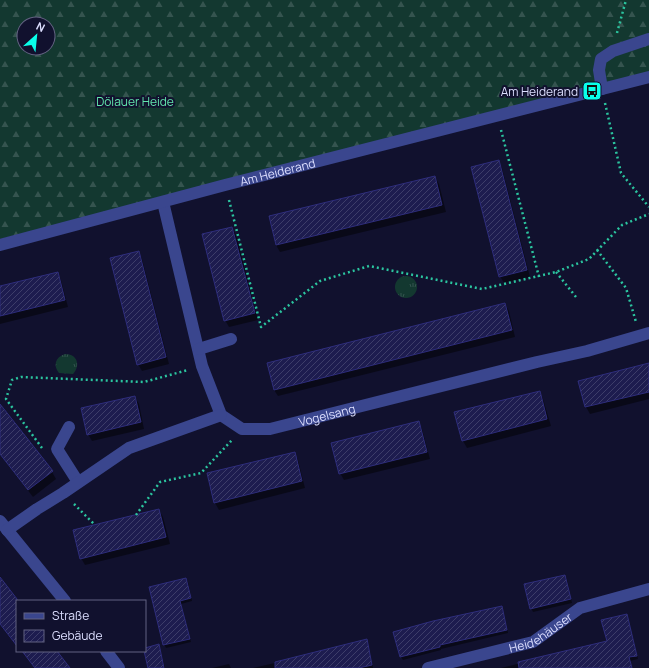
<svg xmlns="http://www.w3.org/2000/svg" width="649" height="668" font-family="Manrope,sans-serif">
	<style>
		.grass { fill: url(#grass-tufts) }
		.forest { fill: url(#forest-firs); fill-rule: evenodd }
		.shadow { fill: #0007 }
		.building { fill: url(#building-hatch); stroke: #2e2d7c }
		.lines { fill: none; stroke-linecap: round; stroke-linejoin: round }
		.path { stroke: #2bc59f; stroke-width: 2.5; stroke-dasharray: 2 3; stroke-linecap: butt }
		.minor { stroke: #3a468e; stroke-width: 12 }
		.labels { text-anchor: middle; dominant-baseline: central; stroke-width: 4; stroke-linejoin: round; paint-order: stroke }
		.poi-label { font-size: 12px; fill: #dddfff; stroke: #11112e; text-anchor: end }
		.park-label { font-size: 12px; fill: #62e6ad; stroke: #11112e }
		.street-label { font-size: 12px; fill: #dddfff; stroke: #11112e }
	</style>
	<defs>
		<pattern id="grass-tufts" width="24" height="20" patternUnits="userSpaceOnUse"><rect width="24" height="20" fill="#133830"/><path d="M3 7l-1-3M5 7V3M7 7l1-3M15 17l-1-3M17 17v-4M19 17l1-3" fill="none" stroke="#35544f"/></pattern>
		<pattern id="forest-firs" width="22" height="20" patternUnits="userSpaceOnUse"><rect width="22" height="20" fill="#133830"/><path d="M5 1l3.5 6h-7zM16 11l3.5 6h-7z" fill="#35544f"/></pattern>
		<pattern id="building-hatch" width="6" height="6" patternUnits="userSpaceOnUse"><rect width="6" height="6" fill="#1d1c4f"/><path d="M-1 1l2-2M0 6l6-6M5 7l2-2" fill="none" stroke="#3d3d69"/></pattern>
	</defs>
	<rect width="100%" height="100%" fill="#11112e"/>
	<g class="grass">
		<circle cx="406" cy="287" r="11"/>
		<path d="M65,354C77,354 81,365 73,374L59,373C53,366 55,357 65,354Z"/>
	</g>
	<path class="forest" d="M0,0H649V76L0,239ZM24,24H48V48H24Z"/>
	<g class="shadow">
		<polygon points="498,161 502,168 530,277 504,283 500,276"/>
		<polygon points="435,177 439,184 446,212 280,252 276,245 270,217"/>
		<polygon points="232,228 236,235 258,320 229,327 225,320"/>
		<polygon points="138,252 142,259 169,364 142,371 138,364"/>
		<polygon points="58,273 61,280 68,307 0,324 0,287"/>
		<polygon points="505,304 509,311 515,337 278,396 274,390"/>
		<polygon points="649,364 649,399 590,414 586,407 579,382"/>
		<polygon points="540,392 543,399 551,426 467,448 463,441"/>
		<polygon points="135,397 139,404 144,429 92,441 88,434"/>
		<polygon points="0,405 52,472 56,479 33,497 0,454"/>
		<polygon points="418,422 422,429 430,459 344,480 340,473"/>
		<polygon points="294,453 298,460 305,488 219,510 215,503"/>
		<polygon points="159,510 163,517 170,544 85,565 81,558"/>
		<polygon points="0,576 3,582 17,601 17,646 0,625"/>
		<polygon points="565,576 567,579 572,603 533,612 531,608"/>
		<polygon points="186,579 188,582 192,601 181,604 191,642 166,648 164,644"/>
		<polygon points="501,607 503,610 508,633 441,649 441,650 403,660 401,657 395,632"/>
		<polygon points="628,618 638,659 630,661 632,668 501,668 608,642"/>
		<polygon points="366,640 368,643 373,668 253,668 327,651"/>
		<polygon points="158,646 160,649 165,668 149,668 145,649"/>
		<polygon points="229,664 231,668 212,668"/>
	</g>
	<g class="building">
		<polygon points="499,160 527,270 499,277 471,167"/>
		<polygon points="435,176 442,205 276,245 269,216"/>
		<polygon points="232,227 255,313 224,321 202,234"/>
		<polygon points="139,251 166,357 137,365 110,258"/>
		<polygon points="58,272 65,300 0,316 0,286"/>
		<polygon points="505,303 512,330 274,390 267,363"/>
		<polygon points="649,363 649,392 585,407 578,381"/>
		<polygon points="540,391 547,419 462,441 454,412"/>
		<polygon points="135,396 141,422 87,435 81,408"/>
		<polygon points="0,404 53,471 28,490 0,454"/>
		<polygon points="419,421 427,452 339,474 331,443"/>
		<polygon points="295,452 302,481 214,503 207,473"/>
		<polygon points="159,509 166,537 80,559 73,530"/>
		<polygon points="565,575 571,599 530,609 524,584"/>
		<polygon points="0,577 17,599 17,646 0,624"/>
		<polygon points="186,578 191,598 180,601 190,639 163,645 149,587"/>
		<polygon points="502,606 507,630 440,645 440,647 400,657 393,632 433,621"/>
		<polygon points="627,614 637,656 629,657 632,668 519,668 518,662 607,641 601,620"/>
		<polygon points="367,639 372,665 359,668 275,668 275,662"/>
		<polygon points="159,644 164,668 148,668 144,651 145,651 145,648"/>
		<polygon points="22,651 57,651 70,668 35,668"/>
	</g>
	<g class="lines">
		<g class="path">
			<polyline points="617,33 626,0"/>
			<polyline points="605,103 621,173 649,207"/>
			<polyline points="501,130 539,277"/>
			<polyline points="229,200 261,327 320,281 369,266 482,289 556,272 589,259 622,225 649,214"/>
			<polyline points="597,250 626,288 636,322"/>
			<polyline points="556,272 576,297"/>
			<polyline points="42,448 6,399 12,380 21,377 144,382 188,370"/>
			<polyline points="74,504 95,525"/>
			<polyline points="136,515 160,482 201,473 232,440"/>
		</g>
		<g class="minor">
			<polyline points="602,89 599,70 601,59 613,51 649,39"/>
			<path id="s1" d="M163,202L202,366L221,415L242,429H270L537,362L587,351L649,333"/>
			<path id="s2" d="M0,245L225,185L649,77"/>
			<polyline points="199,349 231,339"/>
			<polyline points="69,427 57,449 78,482"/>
			<polyline points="0,521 65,601"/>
			<polyline points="7,530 37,509 63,493 129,448 221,415"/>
			<polyline points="106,651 119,668"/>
			<path id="s3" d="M428,668L533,642L580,608L649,589"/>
		</g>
	</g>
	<defs>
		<symbol id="bus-square" viewBox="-11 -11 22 22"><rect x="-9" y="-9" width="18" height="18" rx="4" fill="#09ffea" stroke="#11112e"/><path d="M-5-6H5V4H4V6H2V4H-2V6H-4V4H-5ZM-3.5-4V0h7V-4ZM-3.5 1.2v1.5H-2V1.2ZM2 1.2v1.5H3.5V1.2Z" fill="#111"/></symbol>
	</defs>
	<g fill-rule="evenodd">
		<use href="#bus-square" x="581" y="80" width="22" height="22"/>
	</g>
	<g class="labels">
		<g class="poi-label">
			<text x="578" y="91">Am Heiderand</text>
		</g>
		<g class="park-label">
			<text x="135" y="101">Dölauer Heide</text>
		</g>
		<g class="street-label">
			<text stroke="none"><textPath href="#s2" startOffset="287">Am Heiderand</textPath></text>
			<text stroke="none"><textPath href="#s1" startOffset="333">Vogelsang</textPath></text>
			<text stroke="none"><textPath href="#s3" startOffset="119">Heidehäuser</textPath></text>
		</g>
	</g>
	<rect x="16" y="600" width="130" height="52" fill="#11112e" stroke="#636382"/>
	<rect x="24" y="613" width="20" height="6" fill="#3a468e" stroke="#636382"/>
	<text x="52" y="620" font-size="12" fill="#dddfff">Straße</text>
	<rect x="24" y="630" width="20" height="12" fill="url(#building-hatch)" stroke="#636382"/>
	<text x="52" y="640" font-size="12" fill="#dddfff">Gebäude</text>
	<g transform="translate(36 36) rotate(27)"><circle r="19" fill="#11112e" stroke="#636382"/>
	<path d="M0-3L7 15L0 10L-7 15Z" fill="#09ffea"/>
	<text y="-6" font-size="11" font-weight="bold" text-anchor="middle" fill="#dddfff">N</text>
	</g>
</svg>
